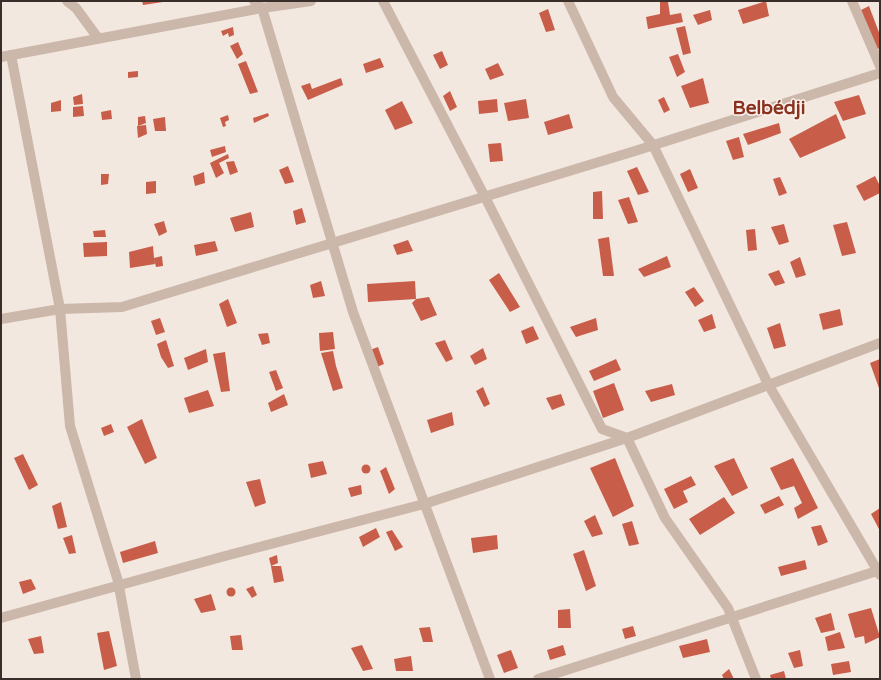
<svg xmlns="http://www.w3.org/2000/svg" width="881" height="680" font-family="'Varela Round',sans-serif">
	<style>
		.building { fill: #c85d49 }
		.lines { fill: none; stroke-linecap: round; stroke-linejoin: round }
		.minor { stroke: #ccb7ab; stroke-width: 10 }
		.labels { text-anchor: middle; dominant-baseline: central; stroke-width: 3; stroke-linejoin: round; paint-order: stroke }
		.town-label { font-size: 19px; font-weight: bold; fill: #8a3221; stroke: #fbf3ec }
	</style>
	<rect width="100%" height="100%" fill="#f3e8df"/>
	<g class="building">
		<polygon points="142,1 163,1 163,2 143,5"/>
		<polygon points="660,1 668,2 670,15 681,13 683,22 648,29 646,17 660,14"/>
		<polygon points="766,1 769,16 743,24 738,10"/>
		<polygon points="869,6 880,35 880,48 875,50 861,10"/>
		<polygon points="548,9 555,30 546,32 539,13"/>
		<polygon points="710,10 712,20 698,25 693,15"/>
		<polygon points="685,26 691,53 683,55 676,28"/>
		<polygon points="233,27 234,35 229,37 228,33 223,36 221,31"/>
		<polygon points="238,42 243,54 237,59 230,46"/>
		<polygon points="442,51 448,65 440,69 433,55"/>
		<polygon points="678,54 685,72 677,77 669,57"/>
		<polygon points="380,58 384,67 366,73 363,64"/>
		<polygon points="246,61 258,92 250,94 238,64"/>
		<polygon points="498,63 504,75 490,80 485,69"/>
		<polygon points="138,71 138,77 128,78 128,72"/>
		<polygon points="341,78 343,85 308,100 301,86 310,83 312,89"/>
		<polygon points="703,78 709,103 690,108 681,86"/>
		<polygon points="450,91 457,107 450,111 443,96"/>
		<polygon points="82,94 83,104 74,105 73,97"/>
		<polygon points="859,95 866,114 843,121 834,102"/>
		<polygon points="664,97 670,110 664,113 658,100"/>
		<polygon points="497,99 498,112 479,114 478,101"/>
		<polygon points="526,99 529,118 508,121 504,103"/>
		<polygon points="61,100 61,111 51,112 51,103"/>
		<polygon points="402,101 413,123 395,130 385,110"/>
		<polygon points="83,106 84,116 73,117 73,107"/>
		<polygon points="111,110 112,119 102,120 101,112"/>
		<polygon points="268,113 269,116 254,123 253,118"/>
		<polygon points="569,114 573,128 548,135 544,122"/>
		<polygon points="836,114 846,138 800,158 789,139"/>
		<polygon points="228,115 229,120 225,122 226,126 223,127 220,118"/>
		<polygon points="145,116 146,123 138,126 138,117"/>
		<polygon points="165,117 166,131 155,131 153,119"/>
		<polygon points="779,123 781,133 748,145 743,134"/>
		<polygon points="146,125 147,134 138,138 137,126"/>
		<polygon points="739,137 744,157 733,160 726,141"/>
		<polygon points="501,143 503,161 490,162 488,144"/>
		<polygon points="225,146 226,152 212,157 210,150"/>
		<polygon points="228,154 229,158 219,163 224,173 216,178 210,163"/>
		<polygon points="234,161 238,172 230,175 226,162"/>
		<polygon points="288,166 294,182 285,184 279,170"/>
		<polygon points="637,167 649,192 638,195 627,171"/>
		<polygon points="690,169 698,188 688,192 680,174"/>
		<polygon points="204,172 205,183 195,186 193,176"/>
		<polygon points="101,174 109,174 108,184 101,185"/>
		<polygon points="875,176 880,186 880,193 864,201 856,186"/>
		<polygon points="780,177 787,193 779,196 773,179"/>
		<polygon points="156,181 156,193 146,194 146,182"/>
		<polygon points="602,191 603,219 593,219 593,192"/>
		<polygon points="629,197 638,222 628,224 618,200"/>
		<polygon points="302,208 306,222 296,225 293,211"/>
		<polygon points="251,212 254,227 235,232 230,218"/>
		<polygon points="164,221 167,232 159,236 154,224"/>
		<polygon points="847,222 856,253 842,256 833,225"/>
		<polygon points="784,224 789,242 779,245 771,227"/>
		<polygon points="755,229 757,250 748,251 746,230"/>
		<polygon points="105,230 106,237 94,237 93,231"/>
		<polygon points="609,237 614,276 603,276 598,239"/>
		<polygon points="408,240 413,251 397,255 393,245"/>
		<polygon points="215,241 218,251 196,256 194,245"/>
		<polygon points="107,242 107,256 84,257 83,243"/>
		<polygon points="153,246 154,258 162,256 163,266 156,267 154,259 155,264 130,268 129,252"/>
		<polygon points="667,256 671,267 644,277 638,269"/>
		<polygon points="800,257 806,275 796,278 790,262"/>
		<polygon points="779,270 785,283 775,286 768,274"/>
		<polygon points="499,273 520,307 510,312 489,280"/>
		<polygon points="321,281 325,296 313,298 310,285"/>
		<polygon points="415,281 416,299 368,302 367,284"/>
		<polygon points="694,287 704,301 695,307 685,292"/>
		<polygon points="429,297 437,315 421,321 412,303 416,299"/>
		<polygon points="228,299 237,323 227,327 219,304"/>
		<polygon points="840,309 843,325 823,330 819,314"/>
		<polygon points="712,314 716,328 704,332 698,320"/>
		<polygon points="160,318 165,332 156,335 151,321"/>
		<polygon points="596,318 598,330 576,337 570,327"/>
		<polygon points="780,323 786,346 774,349 767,328"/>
		<polygon points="533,326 539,339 526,344 521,331"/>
		<polygon points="333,332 335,349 320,351 319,333"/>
		<polygon points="268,333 270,343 262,345 258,334"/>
		<polygon points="166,340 174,366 168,368 161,357 157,344"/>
		<polygon points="445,340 453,359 446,362 435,343"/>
		<polygon points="378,347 384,364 377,367 370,350"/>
		<polygon points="483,348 487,359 475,365 470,356"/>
		<polygon points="206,349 208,362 188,370 184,358"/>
		<polygon points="333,351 336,366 343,388 333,391 321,353"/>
		<polygon points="225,352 230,391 221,392 213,354"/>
		<polygon points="616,359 621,370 594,381 589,371"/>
		<polygon points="880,359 880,391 870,363"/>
		<polygon points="276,370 283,388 276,391 269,372"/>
		<polygon points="614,383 624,410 603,418 593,391"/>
		<polygon points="672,384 675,395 651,402 645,391"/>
		<polygon points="483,387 490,404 484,407 476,391"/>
		<polygon points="208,390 214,406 189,413 184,398"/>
		<polygon points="284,394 288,405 271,412 268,403"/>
		<polygon points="561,394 565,405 552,410 546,398"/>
		<polygon points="452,412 454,425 431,433 427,420"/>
		<polygon points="142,419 157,458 145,464 127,427"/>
		<polygon points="111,424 114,432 104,436 101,428"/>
		<polygon points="23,454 38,485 29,490 14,458"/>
		<polygon points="615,458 634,506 613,517 590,468"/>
		<polygon points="734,458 748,488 732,496 714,466"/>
		<polygon points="793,458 818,508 798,519 794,508 802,503 794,486 781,490 770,468"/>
		<polygon points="323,461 327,474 311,478 308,464"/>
		<circle cx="366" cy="469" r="4.5"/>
		<polygon points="386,467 395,489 389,494 380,471"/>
		<polygon points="691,476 696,485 683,491 688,502 674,509 664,489"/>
		<polygon points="260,479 266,503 255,507 246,482"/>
		<polygon points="361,485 362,494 351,497 348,488"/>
		<polygon points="779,496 784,505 765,514 760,505"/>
		<polygon points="724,497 735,513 700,535 689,519"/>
		<polygon points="61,502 67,527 58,529 52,506"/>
		<polygon points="880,508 880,531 871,514"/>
		<polygon points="595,515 603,534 592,537 584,521"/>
		<polygon points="632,521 639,544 629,546 622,524"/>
		<polygon points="821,525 828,542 818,546 811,527"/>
		<polygon points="376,528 380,537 363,547 359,537"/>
		<polygon points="392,530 403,547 395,551 386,532"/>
		<polygon points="72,535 76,553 69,554 63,538"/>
		<polygon points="497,535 498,549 473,553 471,538"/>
		<polygon points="155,541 158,553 123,563 120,552"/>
		<polygon points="584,550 596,586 586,591 573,554"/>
		<polygon points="277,555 278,563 271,566 269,558"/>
		<polygon points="805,560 807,569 781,576 778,567"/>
		<polygon points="271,566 281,566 284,581 274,583"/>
		<polygon points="31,579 36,589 23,594 19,582"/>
		<polygon points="253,586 257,595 252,598 246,589"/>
		<circle cx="231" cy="592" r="4.5"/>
		<polygon points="211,594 216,610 201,613 194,599"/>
		<polygon points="871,608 880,637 865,644 864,636 855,638 848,614"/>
		<polygon points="570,609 571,628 558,628 558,610"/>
		<polygon points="831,613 835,630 821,633 815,618"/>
		<polygon points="633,626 636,636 625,639 622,629"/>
		<polygon points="430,627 433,642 423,642 419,628"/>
		<polygon points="109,631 117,666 104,670 97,633"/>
		<polygon points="840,632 845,648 828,651 825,637"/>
		<polygon points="241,635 243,650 232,650 230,636"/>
		<polygon points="41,636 44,653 34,654 28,639"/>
		<polygon points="707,639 710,652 683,658 679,646"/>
		<polygon points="362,645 373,669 363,671 351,648"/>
		<polygon points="563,645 566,655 550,660 547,650"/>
		<polygon points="511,650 518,668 504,673 497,655"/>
		<polygon points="800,650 803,666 794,668 788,653"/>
		<polygon points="411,656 413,671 396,671 394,659"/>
		<polygon points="849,661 851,672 833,675 831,664"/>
		<polygon points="729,669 734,679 724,679 722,675"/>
		<polygon points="784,671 786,679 771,679 770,675"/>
	</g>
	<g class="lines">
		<g class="minor">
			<polyline points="67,1 76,8 98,38"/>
			<polyline points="254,1 262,8 353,312 490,679"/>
			<polyline points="383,1 485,197 602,429 627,438 665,518 728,608 756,679"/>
			<polyline points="568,1 613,97 653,145 768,384 880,575"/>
			<polyline points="852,1 880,66"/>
			<polyline points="11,55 60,309 70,426 118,581 136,679"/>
			<polyline points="1,57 262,8 311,1"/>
			<polyline points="1,319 60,309 122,307 635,151 880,73"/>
			<polyline points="1,618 225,556 424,504 627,438 880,343"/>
			<polyline points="538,679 880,570"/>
		</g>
	</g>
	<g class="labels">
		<g class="town-label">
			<text x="769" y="108">Belbédji</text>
		</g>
	</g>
	<rect width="881" height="680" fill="none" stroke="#3a2e2a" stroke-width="4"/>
</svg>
